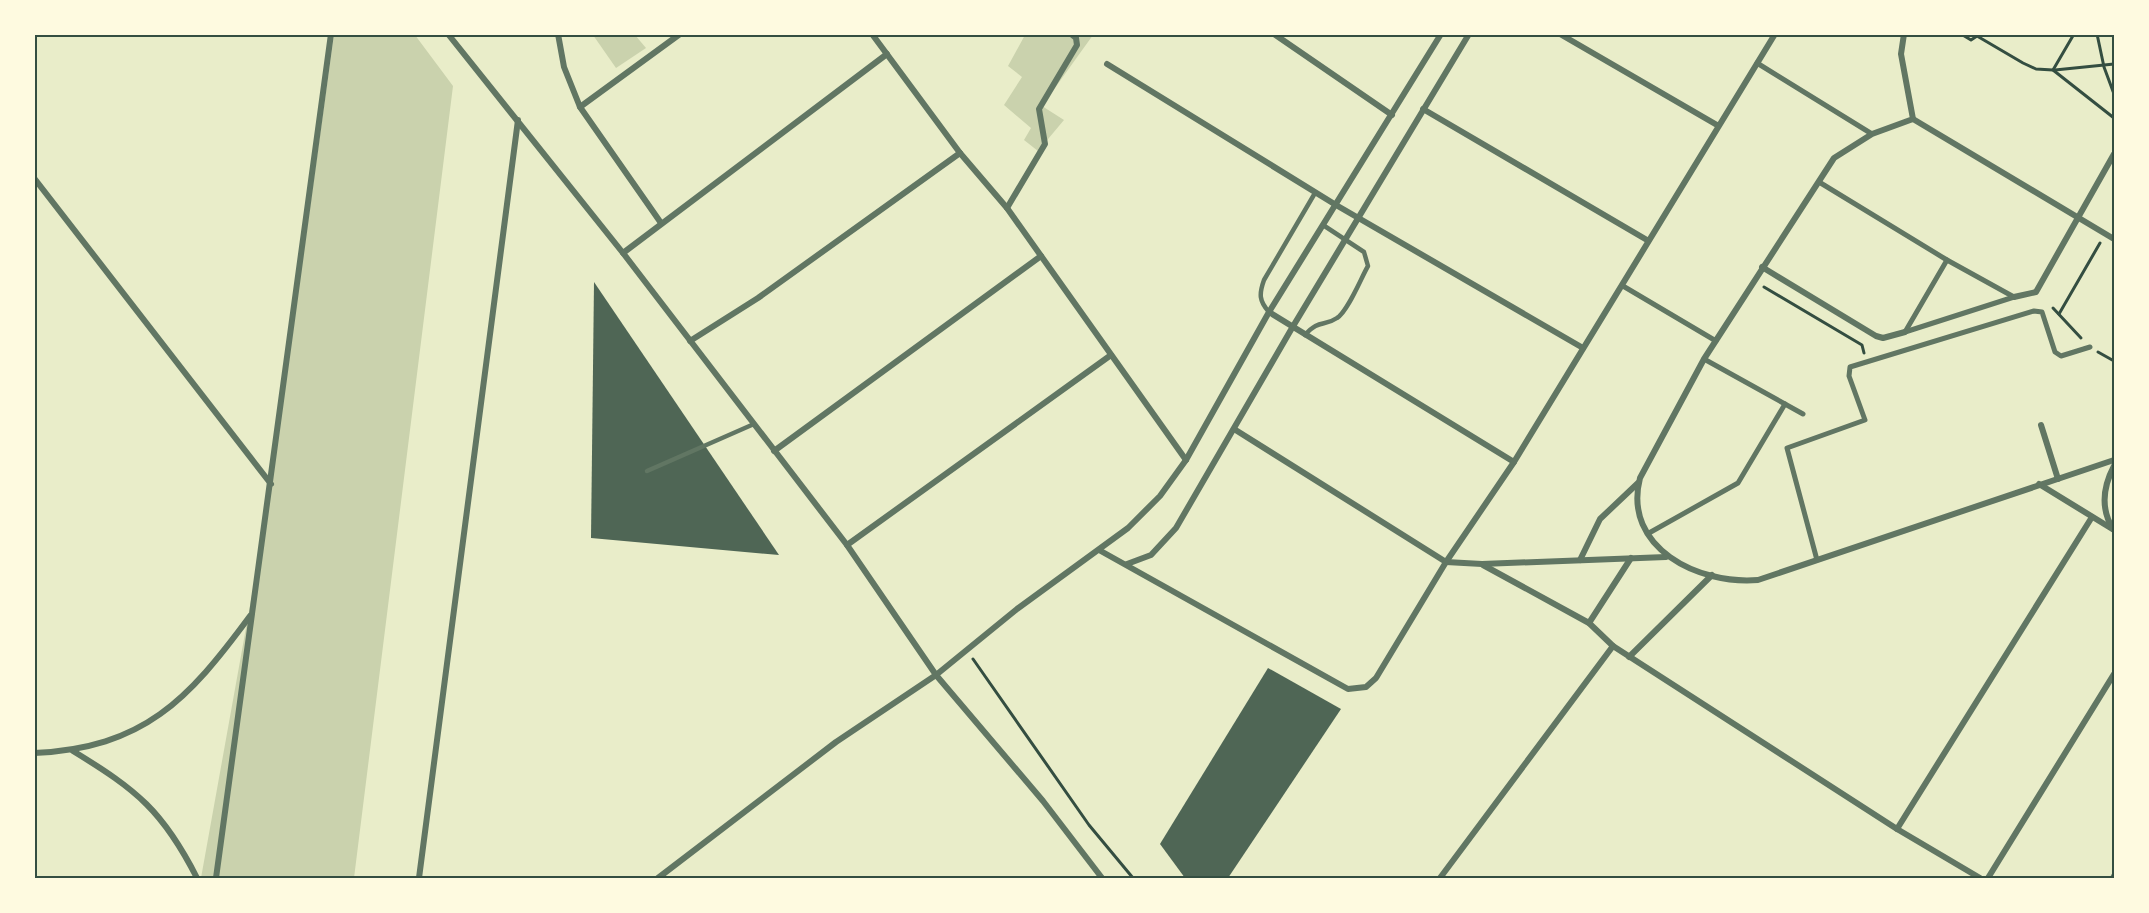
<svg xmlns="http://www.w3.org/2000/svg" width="2149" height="913" font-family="Mulish,sans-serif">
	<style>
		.green { fill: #cad2ad }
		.building { fill: #4f6655 }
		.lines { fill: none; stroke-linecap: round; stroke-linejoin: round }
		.path { stroke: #344e41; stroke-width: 3 }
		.service { stroke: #617663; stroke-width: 4.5 }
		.pedestrian { stroke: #617663; stroke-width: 5 }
		.minor { stroke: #617663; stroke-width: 6 }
		.neatline { fill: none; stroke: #344e41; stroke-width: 2 }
	</style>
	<rect width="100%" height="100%" fill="#e9edc9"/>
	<g class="green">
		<polygon points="334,35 415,35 453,86 354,878 201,878 269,500"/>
		<polygon points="593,35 635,35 646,48 616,68"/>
		<polygon points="1025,35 1093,35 1042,106 1064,120 1038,151 1024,140 1031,128 1004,105 1022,77 1008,66"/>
	</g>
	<g class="building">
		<polygon points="594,282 779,555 591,538"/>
		<polygon points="1268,668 1341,709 1228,878 1185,878 1160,844"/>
	</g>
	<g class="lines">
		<g class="path">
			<polyline points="1961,34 1971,40 1977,36 2023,63 2036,69 2053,70 2114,118"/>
			<polyline points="2097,34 2104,67 2114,94"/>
			<polyline points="2053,70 2074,34"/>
			<polyline points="2055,70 2114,64"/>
			<polyline points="1764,287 1862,345 1864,353"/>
			<polyline points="2053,308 2081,338"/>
			<polyline points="2059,314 2100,243"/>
			<polyline points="2098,352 2114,361"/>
			<polyline points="973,659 1089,825 1133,878"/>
		</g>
		<g class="service">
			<path d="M1269,312C1259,301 1259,294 1264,280L1315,193"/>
			<path d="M1305,335C1319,319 1324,327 1337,318C1348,311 1361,278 1368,266L1364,252L1323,225"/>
			<polyline points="647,471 754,424"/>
		</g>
		<g class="pedestrian">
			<polyline points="1757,63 1872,134"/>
			<polyline points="1819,182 1947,260 2014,297"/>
			<polyline points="1623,286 1716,341"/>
			<polyline points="1905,332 2014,297"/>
			<polyline points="1905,332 1947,260"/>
			<polyline points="1704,359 1803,414"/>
			<polyline points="1649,533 1738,483 1785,404"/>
			<polyline points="1817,560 1787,448 1865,420 1849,376 1850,367 2034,311 2042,312 2055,352 2061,356 2090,347"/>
		</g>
		<g class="minor">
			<polyline points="448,34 623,253 847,545 936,675 1043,801 1102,878"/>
			<polyline points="558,34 564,67 580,107 661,223"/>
			<polyline points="872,34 960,153 1007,208 1186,460"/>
			<polyline points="1274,34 1392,115"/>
			<polyline points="1560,34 1717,125"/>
			<path d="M1904,34L1901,54L1913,119L1872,134L1834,158L1704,359L1640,478C1622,548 1699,585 1758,580L2114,460"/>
			<polyline points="1107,64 1336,205 1583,348"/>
			<polyline points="580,107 680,34"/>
			<polyline points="1423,109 1647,240"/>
			<polyline points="1913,119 2114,239"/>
			<polyline points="34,178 271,484"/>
			<polyline points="1007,208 1045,144 1039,109 1077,45 1076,38 1071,34"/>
			<polyline points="623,253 887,54"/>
			<polyline points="1762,267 1876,336 1883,338 1905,332"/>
			<polyline points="2014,297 2036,292 2114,154"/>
			<polyline points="1269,312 1514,462"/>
			<polyline points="690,341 758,298 960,153"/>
			<polyline points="2041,425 2058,479"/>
			<polyline points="1234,429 1446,562 1482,564 1666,557"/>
			<polyline points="774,451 1041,256"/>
			<polyline points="2039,484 2114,530"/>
			<path d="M2113,529C2100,508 2103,487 2114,466"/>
			<polyline points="847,545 1111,355"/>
			<polyline points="1099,550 1348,689 1366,687 1376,678 1446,562 1514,462 1775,34"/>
			<polyline points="1580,560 1600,519 1638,483"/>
			<polyline points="1127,564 1151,555 1176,528 1292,328 1469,34"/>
			<polyline points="1589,623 1631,558"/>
			<polyline points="1613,646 1897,829 1980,878"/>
			<polyline points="1629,657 1712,575"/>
			<path d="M73,751C137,790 163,811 197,878"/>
			<path d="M34,753C144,748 188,700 250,616"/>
			<polyline points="1897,829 2092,517"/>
			<polyline points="216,878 331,34"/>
			<polyline points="419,878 518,120"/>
			<polyline points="658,878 836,742 936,675 1017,609 1128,528 1160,496 1186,460 1269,312 1441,34"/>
			<polyline points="1440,878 1613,646 1589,623 1483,565"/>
			<polyline points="1988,878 2114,674"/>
			<polyline points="2113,878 2114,876"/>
		</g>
	</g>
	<rect width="2149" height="913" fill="none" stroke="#fefae0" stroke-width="72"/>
	<rect x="36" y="36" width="2077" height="841" class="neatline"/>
</svg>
